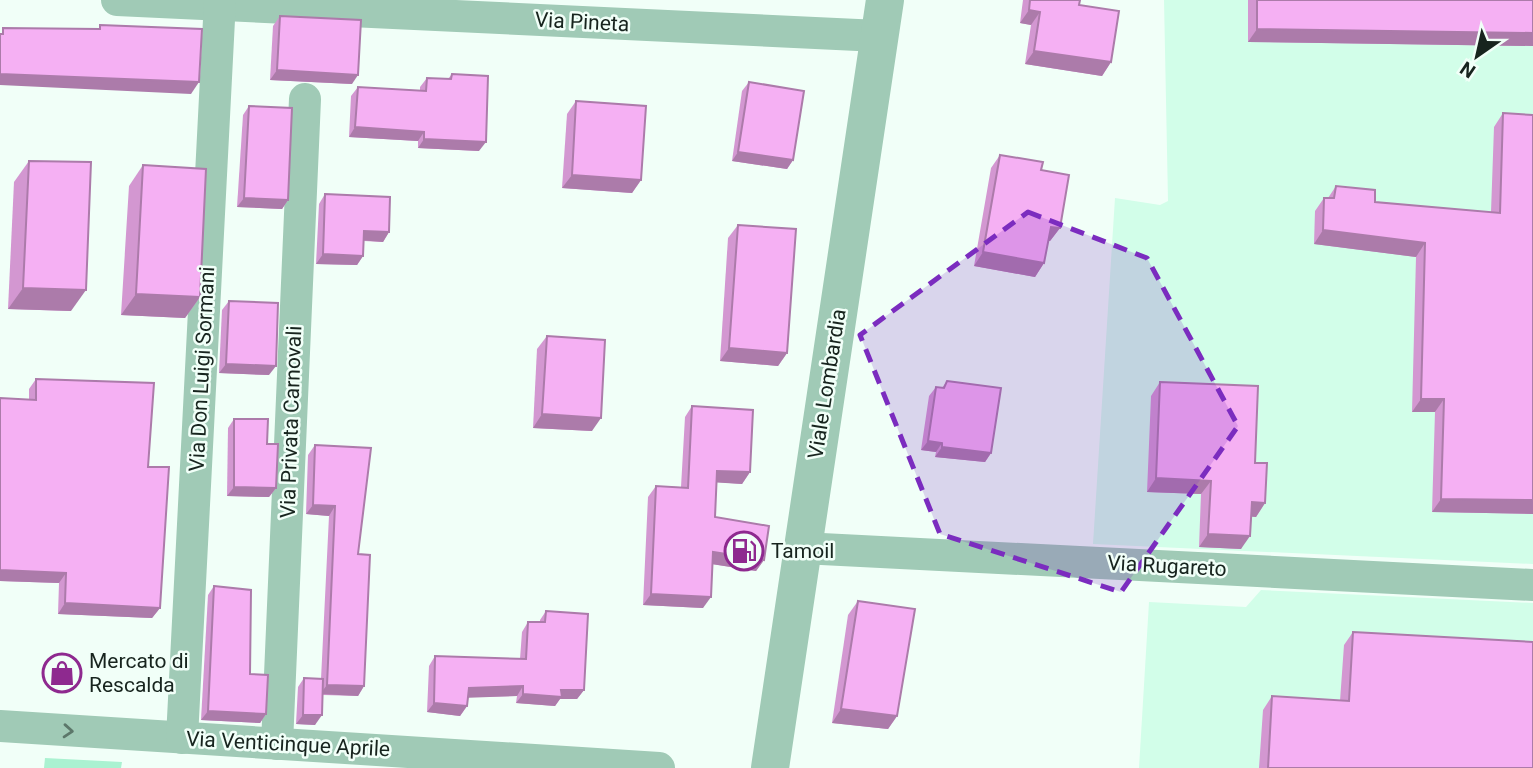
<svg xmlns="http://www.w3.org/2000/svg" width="1533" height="768" font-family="Roboto,sans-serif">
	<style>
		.built { fill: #d2fee9 }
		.green { fill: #aaf2d1 }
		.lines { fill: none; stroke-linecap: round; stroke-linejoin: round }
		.minor { stroke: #a0cab6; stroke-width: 32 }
		.tertiary { stroke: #a0cab6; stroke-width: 38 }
		.wall { fill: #d397d1 }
		.shaded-wall { fill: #ac7baa }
		.building { fill: #f5b0f3; stroke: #ac7baa; stroke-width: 2 }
		.oneway { stroke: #5c776a }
		.marked { fill: #7b2cbf; fill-opacity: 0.2; stroke: #7b2cbf; stroke-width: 5; stroke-dasharray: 14 9; stroke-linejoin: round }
		.labels { text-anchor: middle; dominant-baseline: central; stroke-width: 5; stroke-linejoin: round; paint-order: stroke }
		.street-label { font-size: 21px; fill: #17241e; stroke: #f1fff8 }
		.poi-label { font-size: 21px; fill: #17241e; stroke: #f1fff8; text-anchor: start }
	</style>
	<rect width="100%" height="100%" fill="#f1fff8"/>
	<g class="built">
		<polygon points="1164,0 1533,0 1533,564 1093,544 1115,198 1160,205 1168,201"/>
		<polygon points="1261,590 1533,603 1533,768 1139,768 1149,602 1246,607"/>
	</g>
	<polygon class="green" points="45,758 122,762 121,768 44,768"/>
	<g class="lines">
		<g class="minor">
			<polyline points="117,0 879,36"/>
			<polyline points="802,548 1533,585"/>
			<polyline points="0,726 659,768"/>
			<polyline points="182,738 220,0"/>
			<polyline points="277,744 305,99"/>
		</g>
		<polyline class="tertiary" points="770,768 885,0"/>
	</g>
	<g class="wall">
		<polygon points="1023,0 1080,0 1079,5 1111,62 1102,76 1025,64 1031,25 1020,23"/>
		<polygon points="1248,0 1533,0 1533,46 1248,42"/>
		<polygon points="280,16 352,84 270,80 273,26"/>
		<polygon points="452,74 479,151 418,148 418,141 349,137 351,96 358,87 420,91 420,87 427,78 448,79"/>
		<polygon points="749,82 793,160 787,169 732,161 742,91"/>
		<polygon points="576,101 641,180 632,193 562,188 567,114"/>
		<polygon points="249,106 288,200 282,209 237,207 243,115"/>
		<polygon points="1503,113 1533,115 1533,514 1432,512 1435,412 1412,412 1416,257 1314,244 1315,211 1324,198 1328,198 1336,186 1375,202 1491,212 1494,127"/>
		<polygon points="1000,155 1041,170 1060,228 1050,241 1048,241 1044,263 1035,277 974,266 991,168"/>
		<polygon points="29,161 71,311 8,309 14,182"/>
		<polygon points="143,165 200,297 185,318 121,315 129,186"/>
		<polygon points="325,194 389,232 383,242 364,241 363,256 357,265 316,264 319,204"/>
		<polygon points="738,225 787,353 778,366 720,361 728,238"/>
		<polygon points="229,301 269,375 219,373 222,310"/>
		<polygon points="547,336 592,431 533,428 537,349"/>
		<polygon points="36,379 148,467 160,608 152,618 58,614 59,583 0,581 0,398 29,400 29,389"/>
		<polygon points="947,381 991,453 985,462 935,457 936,452 921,450 929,396 936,387 942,388"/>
		<polygon points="1160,382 1255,463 1265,503 1256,517 1251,516 1241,549 1199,547 1201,494 1147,492 1151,396"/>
		<polygon points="692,406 750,472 742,484 716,482 715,517 764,560 756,571 712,564 703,608 643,605 648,497 656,486 681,487 685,417"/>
		<polygon points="234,419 276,488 269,497 227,496 228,428"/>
		<polygon points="315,445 358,554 364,686 358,696 323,695 315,725 296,724 298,687 304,678 321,679 329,516 306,514 308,455"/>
		<polygon points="214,586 266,714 260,723 201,720 208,595"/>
		<polygon points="858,601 897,716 888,729 832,723 848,615"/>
		<polygon points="546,611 584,690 577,699 560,699 555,706 516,703 517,696 468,697 467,706 460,716 427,712 429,666 435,656 520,659 522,632 528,622 540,622 540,620"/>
		<polygon points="1353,632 1533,768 1259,768 1263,710 1272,696 1340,701 1344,645"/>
	</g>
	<g class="shaded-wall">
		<polygon points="1029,10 1040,12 1031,25 1020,23"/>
		<polygon points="1257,29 1533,33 1533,46 1248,42"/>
		<polygon points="1034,51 1111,62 1102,76 1025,64"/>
		<polygon points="277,70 358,75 352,84 270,80"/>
		<polygon points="0,74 199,82 191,94 0,85"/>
		<polygon points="355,127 424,132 418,141 349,137"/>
		<polygon points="424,139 486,142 479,151 418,148"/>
		<polygon points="738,152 793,160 787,169 732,161"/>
		<polygon points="572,175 641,180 632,193 562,188"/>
		<polygon points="244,198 288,200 282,209 237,207"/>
		<polygon points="1051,227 1060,228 1050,241 1042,240"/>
		<polygon points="1323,230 1425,243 1416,257 1314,244"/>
		<polygon points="364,231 389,232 383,242 358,240"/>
		<polygon points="983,252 1044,263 1035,277 974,266"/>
		<polygon points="323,254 363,256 357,265 316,264"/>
		<polygon points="23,288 86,290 71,311 8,309"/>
		<polygon points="136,294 200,297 185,318 121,315"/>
		<polygon points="729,348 787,353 778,366 720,361"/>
		<polygon points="226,364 276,366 269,375 219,373"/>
		<polygon points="1421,399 1444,399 1435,412 1412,412"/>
		<polygon points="542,414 601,418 592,431 533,428"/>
		<polygon points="928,441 942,443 936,452 921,450"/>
		<polygon points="942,447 991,453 985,462 935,457"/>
		<polygon points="717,471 750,472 742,484 709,482"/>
		<polygon points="1156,478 1211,481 1201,494 1147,492"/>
		<polygon points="234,487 276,488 269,497 227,496"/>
		<polygon points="1441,499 1533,500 1533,514 1432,512"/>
		<polygon points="1252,502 1265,503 1256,517 1242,516"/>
		<polygon points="313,505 335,506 329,516 306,514"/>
		<polygon points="1208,534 1250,536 1241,549 1199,547"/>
		<polygon points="713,552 764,560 756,571 705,563"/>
		<polygon points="0,570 66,573 59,583 0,581"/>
		<polygon points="651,594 711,597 703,608 643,605"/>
		<polygon points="65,603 160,608 152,618 58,614"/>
		<polygon points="327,685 364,686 358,696 320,694"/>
		<polygon points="523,686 517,696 462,698 469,688"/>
		<polygon points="561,690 584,690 577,699 560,699 555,706 516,703 523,694"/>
		<polygon points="434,703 467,706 460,716 427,712"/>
		<polygon points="841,709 897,716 888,729 832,723"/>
		<polygon points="208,711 266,714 260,723 201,720"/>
		<polygon points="303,715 322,715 315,725 296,724"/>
	</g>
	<g class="building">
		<polygon points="1030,0 1080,0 1079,5 1119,11 1111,62 1034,51 1040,12 1029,10"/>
		<polygon points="1257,0 1533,0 1533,33 1257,29"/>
		<polygon points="280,16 361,20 358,75 277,70"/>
		<polygon points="100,25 202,29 199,82 0,74 0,34 3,34 3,28 100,29"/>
		<polygon points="452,74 488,76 486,142 424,139 424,132 355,127 358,87 426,91 427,78 451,79"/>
		<polygon points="749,82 804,91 793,160 738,152"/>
		<polygon points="576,101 646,106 641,180 572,175"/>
		<polygon points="249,106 292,108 288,200 244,198"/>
		<polygon points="1503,113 1533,115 1533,500 1441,499 1444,399 1421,399 1425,243 1323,230 1324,198 1334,198 1336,186 1375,190 1375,202 1500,213"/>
		<polygon points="1000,155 1043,162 1041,170 1069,175 1060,228 1051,227 1044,263 983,252"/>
		<polygon points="29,161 91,162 86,290 23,288"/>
		<polygon points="143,165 206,169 200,297 136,294"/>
		<polygon points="325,194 390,197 389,232 364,231 363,256 323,254"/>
		<polygon points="738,225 796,229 787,353 729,348"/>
		<polygon points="229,301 278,303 276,366 226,364"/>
		<polygon points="547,336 605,340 601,418 542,414"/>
		<polygon points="36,379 154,383 148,467 169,467 160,608 65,603 66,573 0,570 0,398 36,400"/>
		<polygon points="947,381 1001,388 991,453 942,447 942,443 928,441 936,387 944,388"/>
		<polygon points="1160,382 1258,386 1255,463 1267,463 1265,503 1252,502 1250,536 1208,534 1211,481 1156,478"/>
		<polygon points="692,406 753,410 750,472 717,471 715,517 769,526 764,560 713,552 711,597 651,594 656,486 688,488"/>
		<polygon points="234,419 268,419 267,444 278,444 276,488 234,487"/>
		<polygon points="315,445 371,448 358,554 370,555 364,686 327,685 335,506 313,505"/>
		<polygon points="214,586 251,590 250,674 268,675 266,714 208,711"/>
		<polygon points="858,601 915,609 897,716 841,709"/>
		<polygon points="546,611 588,614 584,690 561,690 562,697 523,694 523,686 469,688 467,706 434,703 435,656 526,659 528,622 545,622"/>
		<polygon points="1353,632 1533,642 1533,768 1268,768 1272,696 1349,701"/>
		<polygon points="304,678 323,679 322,715 303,715"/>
	</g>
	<defs><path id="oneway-chevron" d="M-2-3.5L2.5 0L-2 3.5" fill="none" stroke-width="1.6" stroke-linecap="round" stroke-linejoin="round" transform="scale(1.75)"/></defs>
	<use class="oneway" href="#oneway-chevron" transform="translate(68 731) rotate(4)"/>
	<path class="marked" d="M1028,212L1147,258L1238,426L1121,592L940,534L860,335Z"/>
	<defs>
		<symbol id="fuel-ring" viewBox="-11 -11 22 22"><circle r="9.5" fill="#f1fff8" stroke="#8e298f" stroke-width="1.5"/><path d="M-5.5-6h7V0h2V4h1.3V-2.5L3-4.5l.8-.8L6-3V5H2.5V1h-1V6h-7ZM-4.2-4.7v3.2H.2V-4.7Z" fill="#8e298f"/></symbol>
		<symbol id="shop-ring" viewBox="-11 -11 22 22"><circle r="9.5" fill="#f1fff8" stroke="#8e298f" stroke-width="1.5"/><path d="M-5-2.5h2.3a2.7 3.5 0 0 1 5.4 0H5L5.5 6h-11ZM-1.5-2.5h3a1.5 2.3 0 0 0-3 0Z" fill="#8e298f"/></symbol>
	</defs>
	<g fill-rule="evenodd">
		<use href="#fuel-ring" x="722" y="529" width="44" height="44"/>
		<use href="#shop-ring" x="40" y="651" width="44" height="44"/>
	</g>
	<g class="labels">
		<g class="street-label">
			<text transform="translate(582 22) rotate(3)">Via Pineta</text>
			<text transform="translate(202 369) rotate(-87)">Via Don Luigi Sormani</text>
			<text transform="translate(827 384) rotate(-81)">Viale Lombardia</text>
			<text transform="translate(291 422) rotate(-88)">Via Privata Carnovali</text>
			<text transform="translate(1167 566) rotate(3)">Via Rugareto</text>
			<text transform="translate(288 744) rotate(3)">Via Venticinque Aprile</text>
		</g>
		<g class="poi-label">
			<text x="771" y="551">Tamoil</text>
			<text x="89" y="661">Mercato di<tspan x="89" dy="24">Rescalda</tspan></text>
		</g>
	</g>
	<g transform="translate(1477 56) rotate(214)" stroke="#f1fff8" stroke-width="5" paint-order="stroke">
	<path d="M0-5L12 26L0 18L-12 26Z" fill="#17241e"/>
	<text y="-10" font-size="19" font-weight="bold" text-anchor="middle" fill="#17241e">N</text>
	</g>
</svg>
